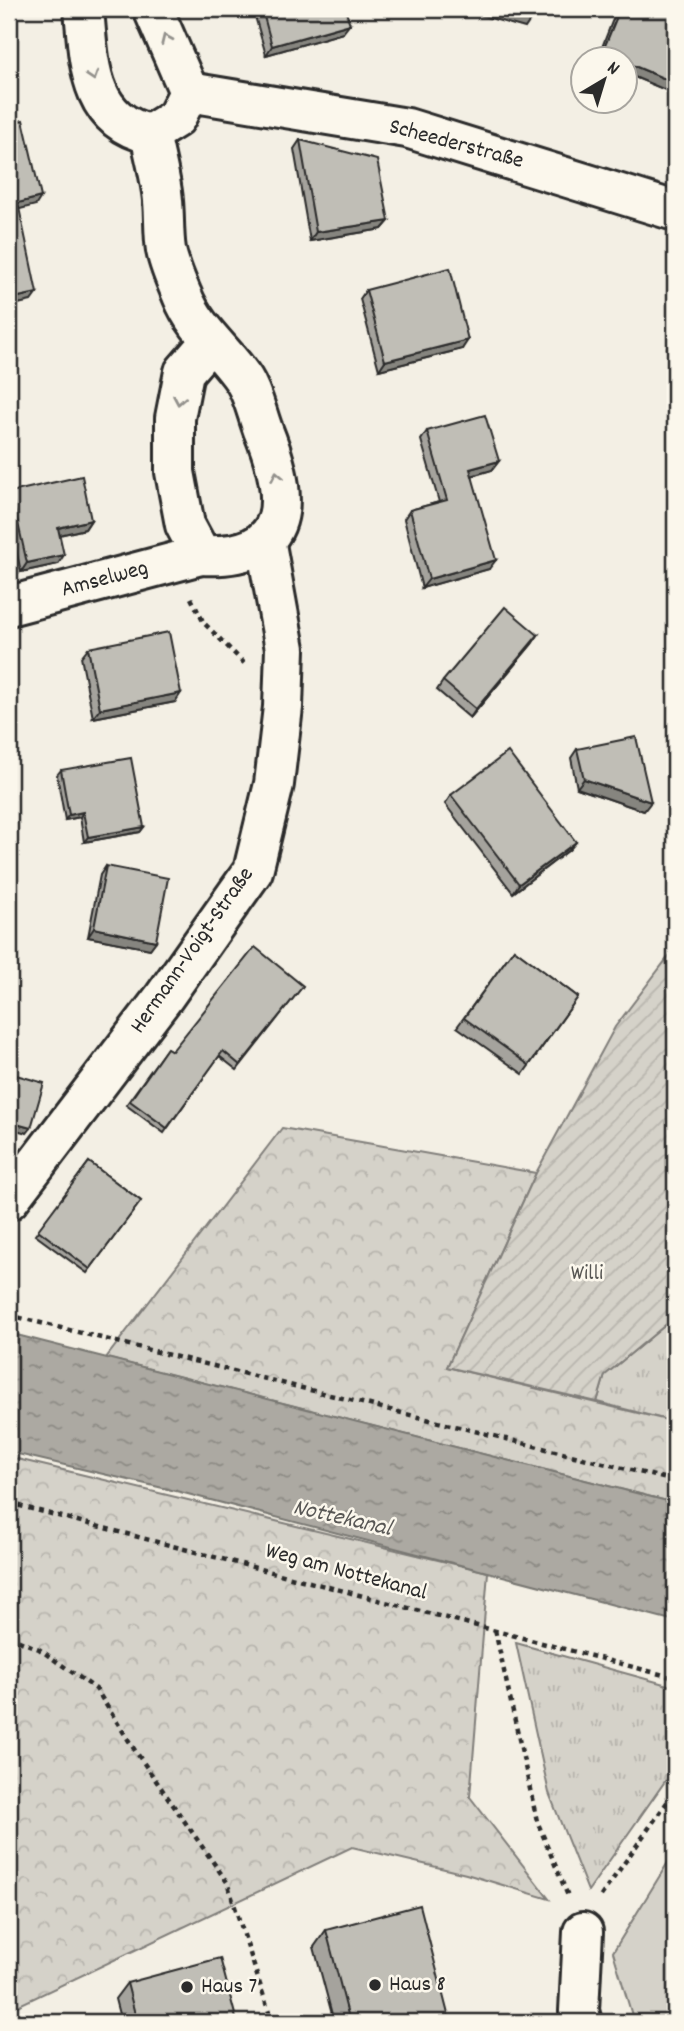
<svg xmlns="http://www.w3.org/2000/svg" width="684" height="2031" font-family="Dekko,sans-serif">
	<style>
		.grass { fill: url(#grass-tufts); stroke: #807e7a; stroke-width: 2 }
		.forest { fill: url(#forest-crowns); stroke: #807e7a; stroke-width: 2 }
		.garden { fill: url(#garden-furrows); stroke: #807e7a; stroke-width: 2 }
		.pitch { fill: #d5d2c9; stroke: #807e7a; stroke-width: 2 }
		.water { fill: url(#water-ripples); stroke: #787772; stroke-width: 2 }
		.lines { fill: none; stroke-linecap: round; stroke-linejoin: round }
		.minor-casing { stroke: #2b2b2b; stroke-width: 44 }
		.path { stroke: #2b2b2b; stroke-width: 4.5; stroke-dasharray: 5 5; stroke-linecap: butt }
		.minor { stroke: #fbf7ec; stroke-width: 38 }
		.wall { fill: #a5a39d; stroke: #2b2b2b; stroke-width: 2 }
		.shaded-wall { fill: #86857f; stroke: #2b2b2b; stroke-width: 2 }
		.building { fill: #c0beb6; stroke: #2b2b2b; stroke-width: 2 }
		.oneway { stroke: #93918c }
		.poi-dot { fill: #2b2b2b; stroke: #fbf7ec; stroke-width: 2.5 }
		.labels { text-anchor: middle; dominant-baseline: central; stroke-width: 5; stroke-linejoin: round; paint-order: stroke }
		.street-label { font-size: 23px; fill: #2b2b2b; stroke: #fbf7ec }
		.park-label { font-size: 23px; fill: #565552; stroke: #fbf7ec }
		.poi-label { font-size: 23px; fill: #2b2b2b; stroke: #fbf7ec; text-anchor: start }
		.water-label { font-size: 24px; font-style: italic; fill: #585755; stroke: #fbf7ec }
	</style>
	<defs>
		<pattern id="grass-tufts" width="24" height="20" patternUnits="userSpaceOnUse" patternTransform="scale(1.75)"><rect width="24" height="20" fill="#d5d2c9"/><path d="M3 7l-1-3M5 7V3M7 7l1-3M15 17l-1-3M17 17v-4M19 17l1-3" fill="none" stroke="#b7b4ad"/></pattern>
		<pattern id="forest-crowns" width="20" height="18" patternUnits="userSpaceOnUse" patternTransform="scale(1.75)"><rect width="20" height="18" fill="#d5d2c9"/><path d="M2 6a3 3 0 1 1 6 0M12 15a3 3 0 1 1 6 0" fill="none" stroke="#b7b4ad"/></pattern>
		<pattern id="garden-furrows" width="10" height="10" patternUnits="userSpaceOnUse" patternTransform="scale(1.75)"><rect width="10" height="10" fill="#d5d2c9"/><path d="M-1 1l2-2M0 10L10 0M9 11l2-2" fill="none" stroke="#b7b4ad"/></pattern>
		<pattern id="water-ripples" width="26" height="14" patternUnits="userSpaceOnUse" patternTransform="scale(1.75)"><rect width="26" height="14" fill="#aca9a2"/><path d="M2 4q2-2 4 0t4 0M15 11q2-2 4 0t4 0" fill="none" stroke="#8c8a84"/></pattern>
	</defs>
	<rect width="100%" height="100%" fill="#f3efe4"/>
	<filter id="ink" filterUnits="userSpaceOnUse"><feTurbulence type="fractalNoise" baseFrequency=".0143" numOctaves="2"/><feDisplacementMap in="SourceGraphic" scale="14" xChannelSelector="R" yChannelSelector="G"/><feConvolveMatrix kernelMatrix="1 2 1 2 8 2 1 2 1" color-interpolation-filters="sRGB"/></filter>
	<g filter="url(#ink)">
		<g class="grass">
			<polygon points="675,1317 675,1422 597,1402 605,1375"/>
			<polygon points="516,1643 675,1687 675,1767 588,1891 549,1793"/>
		</g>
		<g class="forest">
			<polygon points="282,1128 536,1173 447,1367 675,1422 675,1503 106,1358"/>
			<polygon points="9,1457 488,1572 470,1797 549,1899 466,1874 352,1847 9,2010"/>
		</g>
		<polygon class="garden" points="675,948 675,1317 605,1375 597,1402 447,1367 536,1173 615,1027"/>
		<polygon class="pitch" points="675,1851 675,2022 634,2022 613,1952"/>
		<polygon class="water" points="9,1333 675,1503 675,1621 180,1492 9,1452"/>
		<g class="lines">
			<defs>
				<g id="minor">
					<path d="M84,9C89,62 88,120 150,134L176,118L189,92L153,9"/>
					<polyline points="189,92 407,128 675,211"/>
					<path d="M150,134C154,153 159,172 162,192C165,211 163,231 166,250C169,265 176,281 182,295C196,331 225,351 244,380C253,394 257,414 263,430C290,497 295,560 201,555L185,525L175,472V418L184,372L210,342"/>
					<polyline points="9,606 201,555"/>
					<polyline points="9,1200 164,997 253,871 274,784 283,707 285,649 265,539"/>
					<polyline points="582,2022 579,2011 583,1932"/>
				</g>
			</defs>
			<use href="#minor" class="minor-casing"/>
			<g class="path">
				<polyline points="191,598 204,623 245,664"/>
				<polyline points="9,1315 675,1481"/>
				<polyline points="9,1503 675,1678"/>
				<polyline points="495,1630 537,1821 568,1896"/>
				<polyline points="9,1637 39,1649 96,1689 136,1752 227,1882 272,2022"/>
				<polyline points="601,1896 675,1791"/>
			</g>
			<use href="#minor" class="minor"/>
		</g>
		<g class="wall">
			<polygon points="253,9 345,9 343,33 266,55"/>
			<polygon points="617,9 661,9 675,94 625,73 625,60 597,60"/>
			<polygon points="300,140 389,221 382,229 310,241 294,149"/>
			<polygon points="366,290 462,349 379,370 360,299"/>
			<polygon points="675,336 675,353 667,348"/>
			<polygon points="427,431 499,461 492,470 472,476 489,569 422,588 404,519 410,510 439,502 421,440"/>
			<polygon points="11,492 91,520 85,529 59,535 58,564 21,572 9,518 9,495"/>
			<polygon points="538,635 532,644 470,718 437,690 443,681"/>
			<polygon points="88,648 175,702 93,718 81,657"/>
			<polygon points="577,749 644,811 577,788 571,758"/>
			<polygon points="61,770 144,827 140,832 84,842 80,817 65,820 57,775"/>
			<polygon points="451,795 576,842 569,850 513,893 445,804"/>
			<polygon points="106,866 156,941 150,949 88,937 100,875"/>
			<polygon points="514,949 578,997 523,1074 457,1027"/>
			<polygon points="303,986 237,1070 219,1056 164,1133 126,1105 167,1048 172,1051"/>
			<polygon points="89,1162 141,1201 87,1273 35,1235"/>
			<polygon points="326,1930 450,2022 334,2022 314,1947"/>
			<polygon points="127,1983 237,2022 121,2022 115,1999"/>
		</g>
		<g class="shaded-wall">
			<polygon points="467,9 496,9 531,19 525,28 465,11"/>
			<polygon points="350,24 343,33 266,55 272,46"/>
			<polygon points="602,53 619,60 597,60"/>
			<polygon points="625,62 675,83 675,94 625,73"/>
			<polygon points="41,197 36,205 12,211 18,203"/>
			<polygon points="389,221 382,229 310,241 316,232"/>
			<polygon points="37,293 31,301 9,306 9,299"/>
			<polygon points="468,340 462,349 379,370 385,361"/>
			<polygon points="499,461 492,470 464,478 470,469"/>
			<polygon points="91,520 85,529 51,537 58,528"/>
			<polygon points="64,555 58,564 21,572 27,563"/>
			<polygon points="496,560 489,569 422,588 429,579"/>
			<polygon points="538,635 532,644 470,718 476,709"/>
			<polygon points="181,693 175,702 93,718 100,709"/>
			<polygon points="584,779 651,802 644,811 577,788"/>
			<polygon points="83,812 80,817 65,820 69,815"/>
			<polygon points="144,827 140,832 84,842 88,837"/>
			<polygon points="576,842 569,850 513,893 519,884"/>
			<polygon points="94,928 156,941 150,949 88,937"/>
			<polygon points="9,1122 31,1128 27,1133 9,1128"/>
		</g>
		<g class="building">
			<polygon points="262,9 345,9 350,24 272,46"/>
			<polygon points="496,9 534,9 531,19"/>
			<polygon points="620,9 661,9 675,15 675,83 625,62 625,60 619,60 602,53"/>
			<polygon points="23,120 41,197 18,203 37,293 9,299 9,124"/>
			<polygon points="300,140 377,160 389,221 316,232"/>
			<polygon points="450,268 468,340 385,361 366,290"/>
			<polygon points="485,415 499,461 470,469 496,560 429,579 410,510 447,500 427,431"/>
			<polygon points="82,476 91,520 58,528 64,555 27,563 11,492"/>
			<polygon points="505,607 538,635 476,709 443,681"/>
			<polygon points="169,632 181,693 100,709 88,648"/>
			<polygon points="636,737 651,802 584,779 577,749"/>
			<polygon points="508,752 576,842 519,884 451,795"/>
			<polygon points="131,758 144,827 88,837 83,812 69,815 61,770"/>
			<polygon points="106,866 168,878 156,941 94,928"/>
			<polygon points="255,947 303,986 240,1065 223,1051 167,1128 130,1101 167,1048 172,1051"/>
			<polygon points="514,949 578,997 529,1065 464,1018"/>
			<polygon points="9,1073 44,1083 31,1128 9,1122"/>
			<polygon points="89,1162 141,1201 90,1269 38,1230"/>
			<polygon points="420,1905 450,2022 350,2022 326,1930"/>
			<polygon points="220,1958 237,2022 137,2022 127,1983"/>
		</g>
		<defs><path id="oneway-chevron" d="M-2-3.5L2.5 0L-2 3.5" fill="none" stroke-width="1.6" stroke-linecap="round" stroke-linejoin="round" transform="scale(1.75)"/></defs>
		<g class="oneway">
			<use href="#oneway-chevron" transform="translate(166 39) rotate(-114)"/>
			<use href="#oneway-chevron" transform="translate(93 76) rotate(72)"/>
			<use href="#oneway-chevron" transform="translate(179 400) rotate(100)"/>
			<use href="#oneway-chevron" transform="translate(277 476) rotate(-101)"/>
		</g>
	</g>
	<g class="poi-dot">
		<circle cx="375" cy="1985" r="7"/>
		<circle cx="187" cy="1987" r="7"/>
	</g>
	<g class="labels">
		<g class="street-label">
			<text transform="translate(456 145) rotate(15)">Scheederstraße</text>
			<text transform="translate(105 580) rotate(-15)">Amselweg</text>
			<text transform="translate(193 951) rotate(-55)">Hermann-Voigt-Straße</text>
			<text transform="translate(346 1573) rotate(15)">Weg am Nottekanal</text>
		</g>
		<g class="park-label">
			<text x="587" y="1274">Willi</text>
		</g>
		<g class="poi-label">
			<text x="389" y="1985">Haus 8</text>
			<text x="201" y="1987">Haus 7</text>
		</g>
		<g class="water-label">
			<text transform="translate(342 1519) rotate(13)">Nottekanal</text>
		</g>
	</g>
	<rect width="684" height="2031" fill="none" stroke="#fbf7ec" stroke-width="35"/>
	<rect x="18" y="18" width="649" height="1996" fill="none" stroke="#2b2b2b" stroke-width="2.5" filter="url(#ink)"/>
	<g transform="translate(604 80) rotate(38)"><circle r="33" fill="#fbf7ec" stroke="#a8a59f" stroke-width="2"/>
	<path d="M0-5L12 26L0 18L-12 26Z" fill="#2b2b2b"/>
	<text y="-10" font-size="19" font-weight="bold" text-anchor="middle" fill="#2b2b2b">N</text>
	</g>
</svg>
